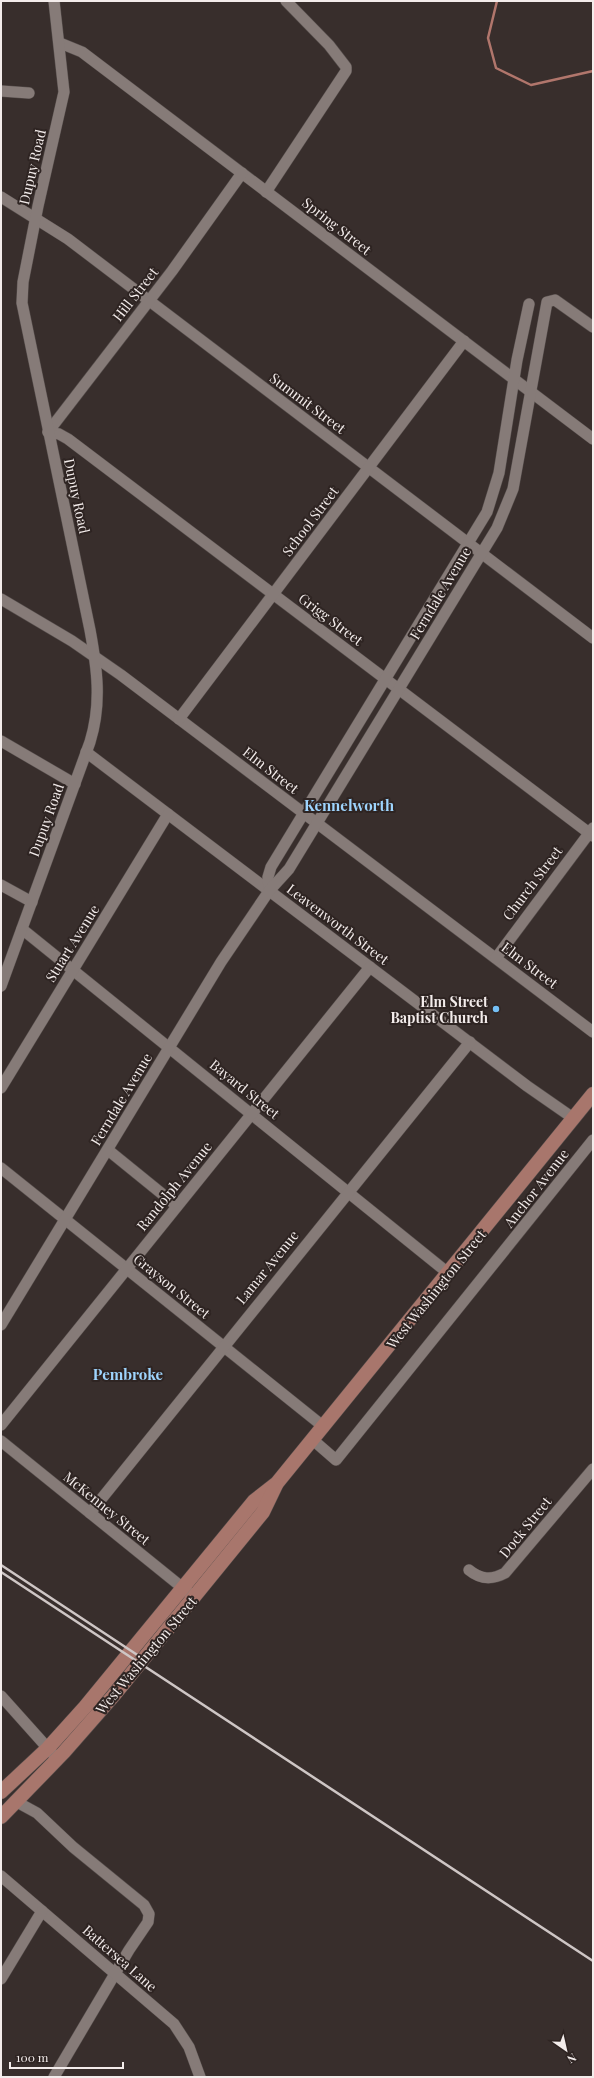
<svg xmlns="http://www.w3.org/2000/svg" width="594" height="2078" font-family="'Playfair Display',serif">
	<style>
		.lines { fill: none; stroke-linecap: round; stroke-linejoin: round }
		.stream { stroke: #b1766c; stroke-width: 2.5 }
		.minor-casing { stroke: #564e4c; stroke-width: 12 }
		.major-casing { stroke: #564e4c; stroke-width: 15 }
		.minor { stroke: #867b78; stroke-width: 11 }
		.major { stroke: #a8766c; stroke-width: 14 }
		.rail { stroke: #cec6c5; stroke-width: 2.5 }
		.poi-dot { fill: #75c0f6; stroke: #2e2422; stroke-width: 1.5 }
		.labels { text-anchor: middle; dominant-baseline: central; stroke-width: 4; stroke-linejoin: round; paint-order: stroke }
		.street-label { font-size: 14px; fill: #f3eceb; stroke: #2e2422 }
		.poi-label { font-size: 14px; font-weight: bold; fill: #f3eceb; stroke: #2e2422; text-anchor: end }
		.neighbourhood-label { font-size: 15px; font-weight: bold; fill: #9ed4fd; stroke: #2e2422 }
	</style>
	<rect width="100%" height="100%" fill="#382e2c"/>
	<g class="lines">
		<polyline class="stream" points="497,1 488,38 496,68 531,85 593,71"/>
		<defs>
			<g id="minor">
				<polyline points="60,43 82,52 593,439"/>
				<polyline points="1,91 29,93"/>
				<polyline points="266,192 346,71 346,67 329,45 286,1"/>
				<polyline points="1,197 68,239 593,638"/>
				<polyline points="48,432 59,434 68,439 593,836"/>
				<polyline points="48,432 172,271 242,173"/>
				<polyline points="1,599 72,641 121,675 593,1032"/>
				<polyline points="179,719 464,341"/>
				<polyline points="1,741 75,784"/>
				<polyline points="86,752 527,1086 573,1118"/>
				<polyline points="1,885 32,902"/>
				<polyline points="269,891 268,877 271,867 487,512 499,473 517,360 529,304"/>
				<polyline points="22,929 448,1273"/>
				<polyline points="496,958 593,828"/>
				<path d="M1,986L90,742C102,703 97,668 90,630L22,303L23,282L38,206L64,92L54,1"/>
				<polyline points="1,1088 168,814"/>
				<polyline points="108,1150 177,1206"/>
				<polyline points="1,1168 324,1427"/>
				<polyline points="1,1325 221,962 269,891 289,869 497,528 513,489 547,302 555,300 593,327"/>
				<polyline points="1,1425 370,967"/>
				<polyline points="313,1440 336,1460 593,1140"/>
				<polyline points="1,1441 194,1597"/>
				<polyline points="90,1513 470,1042"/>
				<path d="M469,1570C481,1580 492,1580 505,1573L593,1469"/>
				<polyline points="1,1696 53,1754"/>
				<polyline points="15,1801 37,1813 73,1847 144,1905 149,1914 148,1922 129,1950 54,2077"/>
				<polyline points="1,1876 174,2024 189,2047 200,2077"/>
				<polyline points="1,1979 42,1911"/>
			</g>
			<g id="major">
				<polyline points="1,1792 48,1748 85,1707 254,1501 277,1483 593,1094"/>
				<polyline points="1,1817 64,1752 114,1695 263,1512 276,1485"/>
			</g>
		</defs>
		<use href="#minor" class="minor-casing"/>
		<use href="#major" class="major-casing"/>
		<use href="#minor" class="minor"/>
		<use href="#major" class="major"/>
		<g class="rail">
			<polyline points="1,1565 148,1662"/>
			<polyline points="1,1572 593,1961"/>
			<polyline points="593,2077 593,2076"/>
		</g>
	</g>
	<circle class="poi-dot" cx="496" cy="1009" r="4"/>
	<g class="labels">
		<g class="street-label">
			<text transform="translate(32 167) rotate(-77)">Dupuy Road</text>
			<text transform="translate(337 226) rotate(38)">Spring Street</text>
			<text transform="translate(135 294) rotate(-52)">Hill Street</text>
			<text transform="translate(308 403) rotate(37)">Summit Street</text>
			<text transform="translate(77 496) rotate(78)">Dupuy Road</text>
			<text transform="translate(310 521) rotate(-53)">School Street</text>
			<text transform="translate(440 593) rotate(-59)">Ferndale Avenue</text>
			<text transform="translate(331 619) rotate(37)">Grigg Street</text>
			<text transform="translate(271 770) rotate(38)">Elm Street</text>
			<text transform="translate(46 820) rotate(-70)">Dupuy Road</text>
			<text transform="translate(532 883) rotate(-53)">Church Street</text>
			<text transform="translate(338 924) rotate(37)">Leavenworth Street</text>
			<text transform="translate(72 943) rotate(-58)">Stuart Avenue</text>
			<text transform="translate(530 965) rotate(37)">Elm Street</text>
			<text transform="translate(245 1089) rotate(39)">Bayard Street</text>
			<text transform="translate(121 1099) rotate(-59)">Ferndale Avenue</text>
			<text transform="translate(174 1186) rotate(-51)">Randolph Avenue</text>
			<text transform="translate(536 1188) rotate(-52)">Anchor Avenue</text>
			<text transform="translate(267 1267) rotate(-51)">Lamar Avenue</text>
			<text transform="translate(172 1286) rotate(39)">Grayson Street</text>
			<text transform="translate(436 1289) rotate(-51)">West Washington Street</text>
			<text transform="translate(107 1508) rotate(39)">McKenney Street</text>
			<text transform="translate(525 1527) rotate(-51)">Dock Street</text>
			<text transform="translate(146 1655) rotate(-50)">West Washington Street</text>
			<text transform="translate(120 1958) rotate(41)">Battersea Lane</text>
		</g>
		<g class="poi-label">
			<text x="488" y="1001">Elm Street<tspan x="488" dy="16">Baptist Church</tspan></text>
		</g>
		<g class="neighbourhood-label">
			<text x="349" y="805">Kennelworth</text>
			<text x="128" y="1374">Pembroke</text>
		</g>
	</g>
	<rect width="594" height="2078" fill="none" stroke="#f3eceb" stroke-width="4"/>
	<g transform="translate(566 2050) rotate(146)" stroke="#2e2422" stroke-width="3" paint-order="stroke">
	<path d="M0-3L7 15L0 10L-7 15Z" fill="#f3eceb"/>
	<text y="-6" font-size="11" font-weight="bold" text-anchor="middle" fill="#f3eceb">N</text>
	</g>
	<path d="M10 2062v6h113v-6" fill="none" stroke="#f3eceb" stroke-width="2"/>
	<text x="16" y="2062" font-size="12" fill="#f3eceb" stroke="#2e2422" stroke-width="3" paint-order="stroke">100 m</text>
</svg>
